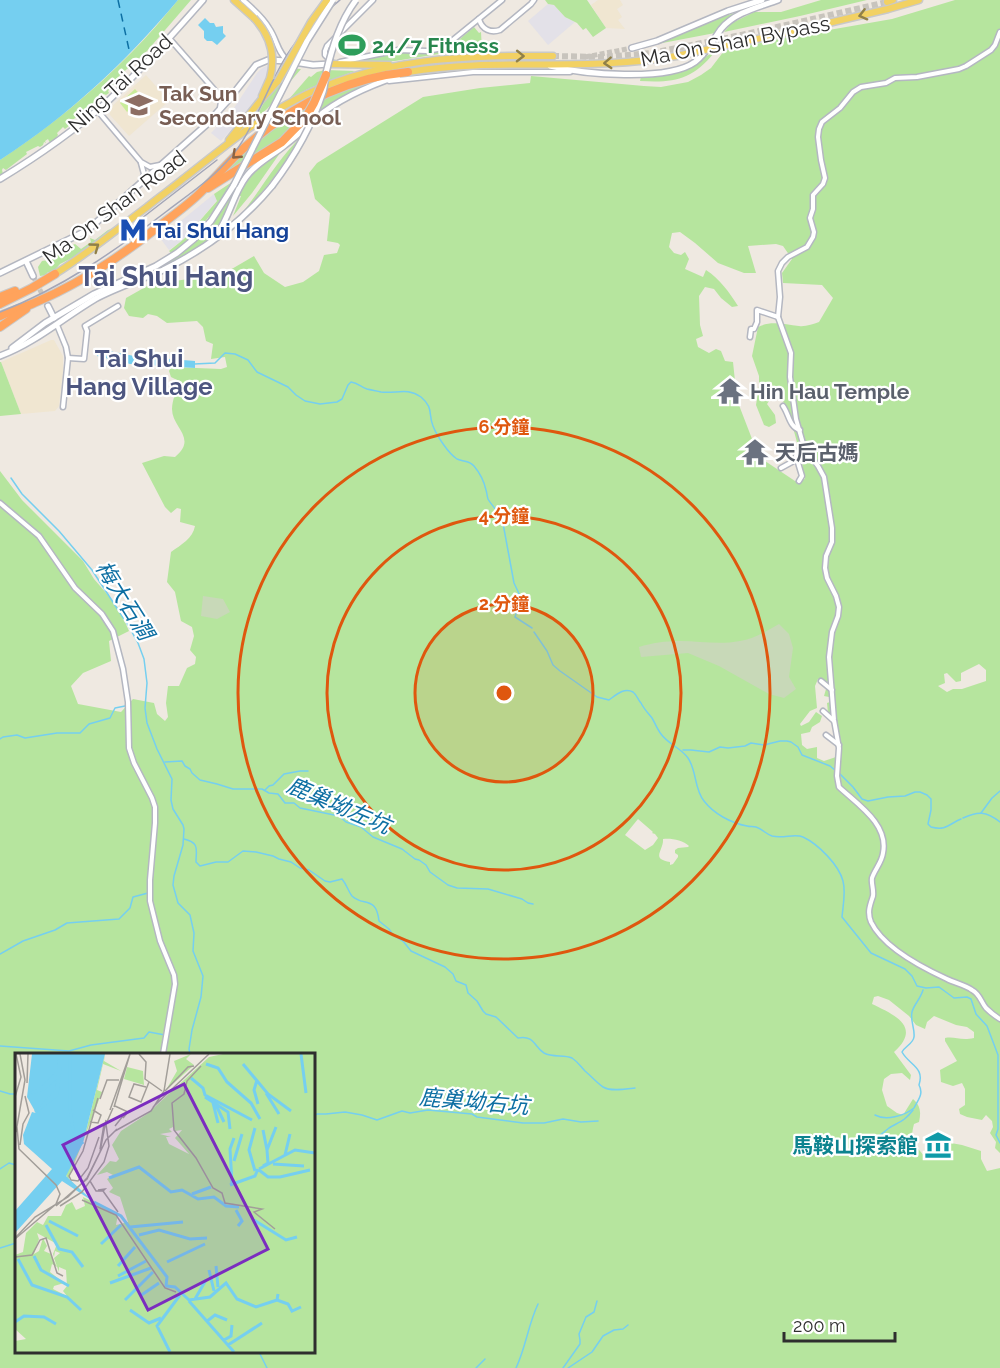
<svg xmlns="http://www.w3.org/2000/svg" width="1000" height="1368" font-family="Raleway,'Noto Sans TC',sans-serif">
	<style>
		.industrial { fill: #e3e1e8 }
		.education { fill: #f0e6d1 }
		.green { fill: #b6e59e; fill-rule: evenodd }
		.cemetery { fill: #c8d9b8 }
		.pitch { fill: #c9ec9a }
		.water { fill: #75cff0 }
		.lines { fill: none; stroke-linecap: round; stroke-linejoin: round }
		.stream { stroke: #75cff0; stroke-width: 1.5 }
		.ferry { stroke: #0d6fa3; stroke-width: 1.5; stroke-dasharray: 8 6; stroke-linecap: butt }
		.tertiary-tunnel { stroke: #c8c4bd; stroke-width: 5; stroke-dasharray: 5 2.5; stroke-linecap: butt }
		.secondary-tunnel { stroke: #c8c4bd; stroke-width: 5; stroke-dasharray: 5 2.5; stroke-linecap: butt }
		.primary-tunnel { stroke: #c8c4bd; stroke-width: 6; stroke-dasharray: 6 3; stroke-linecap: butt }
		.minor-casing { stroke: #b4b7c1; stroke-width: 7 }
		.tertiary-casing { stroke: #b4b7c1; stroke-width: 8 }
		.secondary-casing { stroke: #b4b7c1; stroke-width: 8 }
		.primary-casing { stroke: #c9c9c9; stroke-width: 9 }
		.motorway-casing { stroke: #c9c9c9; stroke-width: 10 }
		.minor { stroke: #fff; stroke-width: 4 }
		.tertiary { stroke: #fff; stroke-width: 5 }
		.secondary { stroke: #fff; stroke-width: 5 }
		.primary { stroke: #f2d163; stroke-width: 6 }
		.motorway { stroke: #ffa35c; stroke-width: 8 }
		.rail { stroke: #a3a6b8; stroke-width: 1.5 }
		.secondary-bridge-casing { stroke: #b4b7c1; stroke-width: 8; stroke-linecap: butt }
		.primary-bridge-casing { stroke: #c9c9c9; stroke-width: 9; stroke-linecap: butt }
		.motorway-bridge-casing { stroke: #c9c9c9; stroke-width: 10; stroke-linecap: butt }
		.secondary-bridge { stroke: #fff; stroke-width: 5 }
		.primary-bridge { stroke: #f2d163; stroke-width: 6 }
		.motorway-bridge { stroke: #ffa35c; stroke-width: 8 }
		.oneway { stroke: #908048 }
		.oneway2 { stroke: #8c6343 }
		.ring { fill: none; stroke: #df570e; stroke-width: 3 }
		.labels { text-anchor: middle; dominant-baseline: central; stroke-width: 4.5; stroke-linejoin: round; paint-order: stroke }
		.street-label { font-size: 21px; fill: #2e2e2e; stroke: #fff }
		.leisure-label { font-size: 21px; font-weight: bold; fill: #27864d; stroke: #fff; text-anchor: start }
		.education-label { font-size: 21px; font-weight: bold; fill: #785e54; stroke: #fff; text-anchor: start }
		.transit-label { font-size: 21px; font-weight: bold; fill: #164399; stroke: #fff; text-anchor: start }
		.worship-label { font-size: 21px; font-weight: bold; fill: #5b616d; stroke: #fff; text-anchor: start }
		.culture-label { font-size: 21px; font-weight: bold; fill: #0d838f; stroke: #fff; text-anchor: end }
		.water-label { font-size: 22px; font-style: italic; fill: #0d6fa3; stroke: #fff }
		.quarter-label { font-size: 24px; font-weight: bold; fill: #4d5680; stroke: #fff }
		.district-label { font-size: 27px; font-weight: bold; fill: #4d5680; stroke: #fff }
		.inset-river { fill: none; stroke: #75cff0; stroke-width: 3 }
		.inset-road { fill: none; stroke: #a29e99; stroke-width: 1.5 }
		.view { fill: #7b2cbf; fill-opacity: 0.15; stroke: #7b2cbf; stroke-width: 3 }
		.inset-edge { fill: none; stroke: #2e2e2e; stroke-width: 3 }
		.centre { fill: #df570e; stroke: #fff; stroke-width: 3 }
		.ring-label { font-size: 18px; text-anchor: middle; font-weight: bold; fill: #df570e; stroke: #fff; stroke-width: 4.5; stroke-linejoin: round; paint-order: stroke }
	</style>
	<rect width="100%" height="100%" fill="#efe9e1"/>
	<g class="industrial">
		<polygon points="548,4 554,5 565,17 575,22 548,45 528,21"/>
		<polygon points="266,66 272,68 257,98 241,119 221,141 211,133 232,111 257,73 261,69"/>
		<polygon points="214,194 217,200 184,239 169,250 160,238"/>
	</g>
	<g class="education">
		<polygon points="598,0 620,0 623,5 617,9 622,17 618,20 625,29 606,28 591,5"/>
		<polygon points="146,75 169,101 129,136 110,115 110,108"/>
		<polygon points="51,340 54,340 63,356 63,371 59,406 55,411 21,414 1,362"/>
	</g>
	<g class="green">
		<path d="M178,0H191L147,51L117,78L112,87L108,91L109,93L106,95L104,94L69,123L70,125L65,129L63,127L57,133L58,135L54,141L50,143L48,139L45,141L46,143L44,142L43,145L40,147L38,146L26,152L27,154L6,170L3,168L2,170L3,174L2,175L0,174V160C47,129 93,92 132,52C149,35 163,18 178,0Z"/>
		<polygon points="545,0 587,0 606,28 593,37 586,28 583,30 577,23 565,17 554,5 548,4"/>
		<polygon points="821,0 867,0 800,16 724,32 732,23 754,12 781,12"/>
		<path d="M955,0H1000V1153L995,1148L996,1142L990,1133L993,1127L992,1121L986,1115L982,1120L967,1117L960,1114L959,1109L965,1105V1089L962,1083L953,1086L941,1082L940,1070L957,1061L945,1041V1038C955,1036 960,1041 974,1038V1032L967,1027L956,1025L934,1016L927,1022L925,1029L916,1025L909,1016L889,1000L878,996L874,997L872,1004C895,1015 922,1027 894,1052L911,1075L910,1080L902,1073L891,1074L884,1079L882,1090L887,1106L897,1113L903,1115L913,1099C921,1106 921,1113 919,1122L914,1124C909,1143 915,1144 925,1157L929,1148L946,1156V1148L951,1143L962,1145L981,1151V1159L987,1171L1000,1168V1368H0V471L22,500L83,561L94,579L107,594L120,611L129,631L109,641L111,661L83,673L71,686L78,704L121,712L133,699L154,703L157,714L165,721L168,717L166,703L168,686H179L187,668L195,664L196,657L190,650L194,636L192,627L181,621L175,592L167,582L171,552C181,545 193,538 195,526L180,522L181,509L177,508L171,513L165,507L142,463L164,456L175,457C198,438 172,428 172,409C172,400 177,390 179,381L171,377L169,371L171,367L221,369L227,367L225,357L211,359L213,344L206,341L203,327L197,321L167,323L157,316L148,314L143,318L129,316L124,308L126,298L149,285L201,277L230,270L254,256L264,273L285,287L303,282L319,271L324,255L337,253L340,245L338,243L327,241L330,213L315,199L309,173L317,163L423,97L480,88L530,83L531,76L644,86L661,87L688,82L701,75L711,68L724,51L783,38L892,19ZM680,232L695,243L718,263L744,273H756L748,246L776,244L783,246L792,259L782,273L783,283L822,285L833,298L819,322C813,324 805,327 799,326C785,325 772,320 758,327L752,356L759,376V386L756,405L764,425L769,427L776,423L775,415L767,404L776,391C789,401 802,461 805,479L795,481L759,457L737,400L733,362L725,361L721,351L716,349L709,353L698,347L696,339L703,336L700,325L699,296L705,287L714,289L721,298L732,307L738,306C729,292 720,279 706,270L703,277L685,269L689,259L685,252L681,255L674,253L669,247L672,233ZM979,664L986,670V681L962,689H953L947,692L938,686L945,683L944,674L947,673L956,682L961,681V673ZM818,679L825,682L826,689L824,696L829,697L830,702L827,703L828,713H832L837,748L836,757L824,761L817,758V747L807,749L802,745L801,734L810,732L812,727L820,722L822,716L816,712L809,722L801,726L800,724L810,711L817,708L815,686ZM638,819L653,832L652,833L655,834L658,838L653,845L645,850L625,835ZM663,839C671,838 683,840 689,846L688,847L678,848L675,850V853L678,855V857L673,864L670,865V862C650,859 664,850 663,839ZM16,1054H314V1352H16Z"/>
		<path d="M738,12L739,13L727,20L715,33L652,45C681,35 708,21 738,12Z"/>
		<polygon points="474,27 479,33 481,32 482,51 451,52 395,61 350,63 395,53 440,51 454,44"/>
		<path d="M714,53C692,80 674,83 640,81L641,76C659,76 678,75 694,66C701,61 705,55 714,53Z"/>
		<polygon points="281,68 301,69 267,109 256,118"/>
		<polygon points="325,70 355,71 310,88 289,99 309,76 311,77 317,72"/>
		<path d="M371,82L348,93L328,105L317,113L300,128L283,137L225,174L224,172C258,139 295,110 339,91C349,87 361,85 371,82Z"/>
		<path d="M302,136C283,167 262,195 236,220C260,193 276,160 302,136Z"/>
		<path d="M280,153L252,193L233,216L241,196H239C249,174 260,166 280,153Z"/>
		<path d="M244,175C236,194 229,214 217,230C203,247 181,258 162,267L181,254L203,234L222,211L241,178Z"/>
		<path d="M232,182C214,214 199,230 172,254L169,251L184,239L217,201L214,194Z"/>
		<path d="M114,228L93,245H90V248L76,257H74L60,264L53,272H48L46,275L40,276L38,267L42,261L48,260H45L44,256L46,254C53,258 56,256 61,252L54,255L52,251L55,252L56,250L59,249H65V251L62,252L66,254V248L75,244L81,249L91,242L90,238L95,240L108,230Z"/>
		<polygon points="0,362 1,362 21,414 0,416"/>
	</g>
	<g class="cemetery">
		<polygon points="203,596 223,599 230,612 217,619 201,616"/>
		<path d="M779,624L789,634L793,648L789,677L796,689L784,698L769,694L719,666L688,653L641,657L639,647C652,643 665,641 680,641C700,641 720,645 740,641C754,639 767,631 779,624Z"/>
	</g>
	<polygon class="pitch" points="135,89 143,98 127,112 120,103"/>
	<g class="water">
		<path d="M0,0H178C125,63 69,115 0,160Z"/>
		<polygon points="205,18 210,23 214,23 216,27 223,26 223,33 226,36 217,45 212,41 207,41 204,38 204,31 198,25"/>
		<polygon points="99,349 134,356 195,361 195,368 130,364 97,356"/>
	</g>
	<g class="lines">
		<g class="stream">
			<path d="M194,364L215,363L225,353L235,354L248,360L257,372L288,387L296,395L305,401L320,404L337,402L342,399L348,385L351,382C358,383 361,387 367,389C371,390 377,391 381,392C396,394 407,387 421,397C434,408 428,414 433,426C437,436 448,453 457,459C463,462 469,460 474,466C479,472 484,481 486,490C487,493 487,496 488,499C492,506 498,511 502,518L514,583L522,600V607L516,614L515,617L532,628"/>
			<polyline points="11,478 22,494 59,531 92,570 128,625 138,643 144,659 147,683 145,708 147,723 157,749 172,779 171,800 173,809 183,825 184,829 183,845 174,876 173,885 178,903 190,915 194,933 193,951 203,976 201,997 192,1030 189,1049 190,1054"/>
			<path d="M534,632L547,651L553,665L560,671L597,697L609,700C616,695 624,687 633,692C637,695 638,700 641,703C644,709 648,713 652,718C655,723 657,729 661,734C668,744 681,748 688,758C697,771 694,789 704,801C714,814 731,823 747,826C750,827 753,826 756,827C762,829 766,834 772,836C783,839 795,833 803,837C818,844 839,865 843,881C846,892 843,906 842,917L871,953L905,969L912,976L917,986L926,988L939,987L954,998L967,997L971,999L976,1014L987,1026L998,1055V1129L996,1135L1000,1143"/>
			<polyline points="0,739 3,737 17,735 25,738 57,733 80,733 89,724 110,718 115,708 125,706 126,704"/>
			<polyline points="683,750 691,750 709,752 720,747 728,748 745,746 751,743 764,745 780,741 787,741 791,742 798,747 802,755 830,766 836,771"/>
			<polyline points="165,762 182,761 185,766 190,769 192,773 200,780 217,784 233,789 262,789 269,793 278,794 285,803 294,803 300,808 339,816 346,822 361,827 373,837 402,849 415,859 419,860 426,865 430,872 448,885 457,888 488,889 522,899 528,903 533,904"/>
			<path d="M840,774L853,787L862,799L868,801L888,797L905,796L915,792H920L927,795L931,799V810L928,824L931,827C946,831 949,824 961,819"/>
			<polyline points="265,790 269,786 273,785 284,774 300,771 308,771"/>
			<polyline points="981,813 992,798 1000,791"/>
			<path d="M963,818C978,811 986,811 1000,822"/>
			<path d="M184,839C200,843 196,849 196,862L200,866L216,862H228L243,851L256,852L273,856L279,859L291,862L300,868L309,870L325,881L330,882L342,879C347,885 348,891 352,896C363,907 376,895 379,921L389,929L393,935L403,941L411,951L445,967L453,974L456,981L466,985L468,993L477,1001L483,1011L486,1014L496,1017L518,1038C535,1035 534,1047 544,1053C553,1058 564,1054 572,1058C578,1062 580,1066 585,1071C590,1075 598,1084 603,1087C611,1092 626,1089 635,1088"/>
			<polyline points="0,954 23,941 55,930 67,923 119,919 130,908 133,897 148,893"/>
			<polyline points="0,1046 69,1051 91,1045 144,1038 149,1032 165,1035"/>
			<polyline points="0,1091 10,1094 16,1094"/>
			<path d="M875,1115C886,1121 904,1116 914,1108C918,1100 924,1094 919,1085C925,1067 909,1065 902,1052C905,1046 913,1044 914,1037C915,1028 910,1021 912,1012C914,1004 920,1000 923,990"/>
			<polyline points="314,1116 317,1114 326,1114 345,1112 362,1115 377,1120 402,1111 410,1113 428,1110 472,1114 477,1117 523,1123 544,1123 563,1119 581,1122 598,1121"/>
			<path d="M872,1138C883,1135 881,1134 889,1128C899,1122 905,1121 913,1110"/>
			<polyline points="0,1169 9,1163 16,1165"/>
			<polyline points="0,1248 16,1243"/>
			<polyline points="259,1352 267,1368"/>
			<polyline points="476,1368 485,1359"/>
			<path d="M516,1368C526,1347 528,1325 538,1304"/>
			<polyline points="563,1368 580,1344 580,1340 579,1334 586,1317 594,1312 597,1301"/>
			<polyline points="568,1368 592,1352 603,1336 614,1330 623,1329 628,1325"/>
		</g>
		<polyline class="ferry" points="118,0 130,54"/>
		<polyline class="tertiary-tunnel" points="33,276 48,306"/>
		<polyline class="secondary-tunnel" points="585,57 632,48"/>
		<polyline class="primary-tunnel" points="553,56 604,57 652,53 746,34 887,2"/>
		<defs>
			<g id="minor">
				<path d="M243,0C252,8 263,17 269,28C277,39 277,52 288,61"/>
				<path d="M479,19C482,30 491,33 500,30L531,4L534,0"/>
				<path d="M1000,32L995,45L991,50L966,66L959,69L917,77L895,78L886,83L861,87L853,92L840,108L822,122L819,129L818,137L821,160L825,178L823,184L813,195V209L810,218L814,232L813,237L807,247L788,257L782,263L778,271L780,297L778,317L791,353L790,377L796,419L804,447L818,466L824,477L832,528V542L826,556L825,568L827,578L836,596L839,607L838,616L832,632L829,657L834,720L839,748L837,776L839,787C857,804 889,824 883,853C882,862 875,869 872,878C871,884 874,889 873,896C870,905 867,912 871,922C883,947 923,968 947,979C955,983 965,985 972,990C980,994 981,1002 986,1008C990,1012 995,1016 1000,1019"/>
				<polyline points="169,38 219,95 221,101 220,108"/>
				<polyline points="331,61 325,55 325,51 327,46 373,0"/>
				<polyline points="340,62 398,50 427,51 443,48 502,0"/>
				<polyline points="389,81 473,72 570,72"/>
				<polyline points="97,110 141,162 150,167 160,165"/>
				<polyline points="141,182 144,174 141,163"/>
				<polyline points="57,325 66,347 68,358 63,407"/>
				<polyline points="750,337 751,329 754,329 757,322 757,310 778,317"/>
				<polyline points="68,358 84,359 87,331 85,326 118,306"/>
				<path d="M783,406C789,414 789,427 800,430"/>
				<polyline points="781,468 792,462 796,458"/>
				<polyline points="799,481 802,476 796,456 799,450 804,445"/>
				<polyline points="0,503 39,536 75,588 102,614 113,631 123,669 128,702 129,748 134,763 152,798 155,807 155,823 150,880 150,901 160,941 174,975 175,984 163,1054"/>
				<polyline points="821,681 832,690"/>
				<polyline points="823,711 834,721"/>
				<polyline points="826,735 839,745"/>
			</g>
			<g id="tertiary">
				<path d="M0,179C38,156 75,130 108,101C142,69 172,35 203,0"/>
				<polyline points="26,261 33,276"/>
				<polyline points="0,273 84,232 91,227 205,126 230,98 256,65 268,60 288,61 313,65 330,64"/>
				<polyline points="48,306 54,318"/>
			</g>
			<g id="secondary">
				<polyline points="632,48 657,41 728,11 762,0"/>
				<path d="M550,66C583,74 667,82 695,62C707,53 713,40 721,29C735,12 759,7 778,0"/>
				<path d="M217,234C230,216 233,194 246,177C257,162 272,156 285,145C296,137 306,127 316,118C340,98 368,86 398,76"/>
				<polyline points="12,348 45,323 94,294 156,266 177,253 194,239 211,221 234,185"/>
				<path d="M0,356C35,343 63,318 95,299C117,287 141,280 163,270C204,250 243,221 272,186"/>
			</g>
			<g id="primary">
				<polyline points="234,0 254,18"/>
				<polyline points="887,2 893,0"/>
				<polyline points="790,32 888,9 919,0"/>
				<polyline points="330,64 389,65"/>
				<path d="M408,72C497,57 587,72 676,56"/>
				<polyline points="262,96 270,78"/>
				<polyline points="229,140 260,101 278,81"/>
				<path d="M55,274C87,254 116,230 147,207C159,197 171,189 183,179C219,151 254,121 295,100C374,58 466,55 553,56"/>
			</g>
			<g id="motorway">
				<polyline points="208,188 282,142 306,117"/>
				<polyline points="0,297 15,291"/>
				<polyline points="0,304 32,288 55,274"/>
				<path d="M0,316C11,311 23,308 34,303C79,284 120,257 158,227C172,216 188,205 201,192C216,177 229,161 245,147C291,106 346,78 408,72"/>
				<polyline points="0,327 26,309"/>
			</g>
		</defs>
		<use href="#minor" class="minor-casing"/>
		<use href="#tertiary" class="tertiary-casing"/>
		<use href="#secondary" class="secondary-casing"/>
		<use href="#primary" class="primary-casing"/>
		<use href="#motorway" class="motorway-casing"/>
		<use href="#minor" class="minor"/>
		<use href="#tertiary" class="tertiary"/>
		<use href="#secondary" class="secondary"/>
		<use href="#primary" class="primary"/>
		<use href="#motorway" class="motorway"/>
		<g class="rail">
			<polyline points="124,232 217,160"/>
			<path d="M0,312C62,288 115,251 167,211C192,192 219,174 238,148C258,119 268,85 287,55C300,33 320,17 340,0"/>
		</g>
		<defs>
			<g id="secondary-bridge">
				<polyline points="234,185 307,41 333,0"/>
				<path d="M272,186C294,157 312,126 323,92C325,86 325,79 326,73C332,48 340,21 356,0"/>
			</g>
			<g id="primary-bridge">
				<path d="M254,18C270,35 276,55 270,78"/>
				<polyline points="676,56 790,32"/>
				<polyline points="278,81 311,22 327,0"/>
			</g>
			<polyline id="motorway-bridge" points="306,117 314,103 326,75"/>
		</defs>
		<use href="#secondary-bridge" class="secondary-bridge-casing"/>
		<use href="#primary-bridge" class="primary-bridge-casing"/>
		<use href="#motorway-bridge" class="motorway-bridge-casing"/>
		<use href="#secondary-bridge" class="secondary-bridge"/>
		<use href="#primary-bridge" class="primary-bridge"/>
		<use href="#motorway-bridge" class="motorway-bridge"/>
	</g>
	<defs><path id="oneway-chevron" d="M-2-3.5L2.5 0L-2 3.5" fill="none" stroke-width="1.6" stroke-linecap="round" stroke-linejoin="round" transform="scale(1.5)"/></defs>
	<g class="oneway">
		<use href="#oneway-chevron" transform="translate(863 15) rotate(166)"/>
		<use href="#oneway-chevron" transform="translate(520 56) rotate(1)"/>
		<use href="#oneway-chevron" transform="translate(608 63) rotate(177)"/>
		<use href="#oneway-chevron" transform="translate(95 247) rotate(-36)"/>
	</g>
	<use class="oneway2" href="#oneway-chevron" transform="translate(236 155) rotate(137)"/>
	<circle cx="504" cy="693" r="89" fill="#df570e" fill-opacity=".12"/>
	<g class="ring">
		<circle cx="504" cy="693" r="89"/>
		<circle cx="504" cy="693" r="177"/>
		<circle cx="504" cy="693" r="266"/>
	</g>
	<defs>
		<symbol id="stadium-bare" viewBox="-9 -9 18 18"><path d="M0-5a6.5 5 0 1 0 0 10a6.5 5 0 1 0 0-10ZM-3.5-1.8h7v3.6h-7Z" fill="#2e9e5b" stroke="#fff" stroke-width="2.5" paint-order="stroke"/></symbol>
		<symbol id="school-bare" viewBox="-9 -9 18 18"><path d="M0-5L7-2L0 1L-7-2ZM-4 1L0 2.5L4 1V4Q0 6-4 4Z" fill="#8d6e63" stroke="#fff" stroke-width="2.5" paint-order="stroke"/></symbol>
		<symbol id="metro-bare" viewBox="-9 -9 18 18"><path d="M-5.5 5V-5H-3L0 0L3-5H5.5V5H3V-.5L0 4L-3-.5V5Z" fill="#1a4fb4" stroke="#fff" stroke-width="2.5" paint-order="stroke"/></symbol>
		<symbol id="temple-bare" viewBox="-9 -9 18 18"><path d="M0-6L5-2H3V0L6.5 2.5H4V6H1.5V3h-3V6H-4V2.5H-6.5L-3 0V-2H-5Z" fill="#6b7280" stroke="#fff" stroke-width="2.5" paint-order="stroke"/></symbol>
		<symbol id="museum-bare" viewBox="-9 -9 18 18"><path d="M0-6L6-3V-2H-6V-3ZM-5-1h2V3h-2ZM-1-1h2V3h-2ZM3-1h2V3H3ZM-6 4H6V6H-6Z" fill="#0f9aa8" stroke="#fff" stroke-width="2.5" paint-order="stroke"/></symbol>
	</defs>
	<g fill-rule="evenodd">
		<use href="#stadium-bare" x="333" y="26" width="38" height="38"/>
		<use href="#school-bare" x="120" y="86" width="38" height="38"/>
		<use href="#metro-bare" x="114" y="211" width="38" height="38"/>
		<use href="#temple-bare" x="711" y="372" width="38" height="38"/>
		<use href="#temple-bare" x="736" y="433" width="38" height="38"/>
		<use href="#museum-bare" x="919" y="1126" width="38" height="38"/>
	</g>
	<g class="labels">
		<g class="street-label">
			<text transform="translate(735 41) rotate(-11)">Ma On Shan Bypass</text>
			<text transform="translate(120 83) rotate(-43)">Ning Tai Road</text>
			<text transform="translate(114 207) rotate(-37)">Ma On Shan Road</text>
		</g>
		<g class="leisure-label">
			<text x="372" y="45">24/7 Fitness</text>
		</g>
		<g class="education-label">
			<text x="159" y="93">Tak Sun<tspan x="159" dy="24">Secondary School</tspan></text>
		</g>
		<g class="transit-label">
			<text x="153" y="230">Tai Shui Hang</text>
		</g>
		<g class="worship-label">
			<text x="750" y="391">Hin Hau Temple</text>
			<text x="775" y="452">天后古媽</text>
		</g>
		<g class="culture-label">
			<text x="918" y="1145">馬鞍山探索館</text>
		</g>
		<g class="water-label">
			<text transform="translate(125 600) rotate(58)">梅大石澗</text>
			<text transform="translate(339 805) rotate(23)">鹿巢坳左坑</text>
			<text transform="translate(474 1101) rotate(5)">鹿巢坳右坑</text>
		</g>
		<g class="quarter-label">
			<text x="139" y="358">Tai Shui<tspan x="139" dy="28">Hang Village</tspan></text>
		</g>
		<g class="district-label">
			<text x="166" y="276">Tai Shui Hang</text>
		</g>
	</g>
	<g transform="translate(15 1053)">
		<rect width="300" height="300" fill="#efe9e1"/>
		<path d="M90,1L89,8L106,18L88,11L82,37L87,39L53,127L51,122L70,82ZM176,1L171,6L179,12L151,37L162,18L159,8ZM208,1H300V299H0V288L11,286L0,276V202L8,199L11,180L22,169L28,172L33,163H46L51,152L57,149L61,157L70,153L68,144L103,161L101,172L113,169L105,144L94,139L98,135L92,126L98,122L92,119L82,122L95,108L101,109L104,106L97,92L106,78L132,61L194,4ZM158,74L160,78L167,77L160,85L174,101L154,91L151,84H156L145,81L157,79L154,76ZM22,180L42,191L38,201L39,204L40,198L45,200L39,205L44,219V214L51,217L52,233L48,238L52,243L38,236L39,233L49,230L35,219L37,211L42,214L36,201L29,198L32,193L28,185L24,198L19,201L24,186ZM112,14L128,18L129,32L109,26Z" fill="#b6e59e" fill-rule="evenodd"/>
		<path d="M17,1H90L68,90L51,123L79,149L47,128L0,180V158L37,116L9,91L8,82L17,59L21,60L12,44Z" fill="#75cff0"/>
		<path class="inset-river" d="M55,1V56L58,77L68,91M286,1L291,40M191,11L203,15L212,29L236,50L245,66M228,11L253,41L276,58M176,25L188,35L190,42L237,67M242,27L239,37L243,51M23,38L43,19M16,40L29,36L43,23M251,40L264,61M190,44L213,59L215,76M198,50L203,70M201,52L209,69M27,53L42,37L45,1M20,59L42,42L47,1M248,77L252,97M270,102L275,81M219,108L227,81M258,111L289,113M248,113L253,110L252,97L261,74M244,116L280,97L300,100M244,117L253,124H265L295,117M240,118L234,97L240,75M94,125L124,114L156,139L167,137L183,146L199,144L211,153L224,154M217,130L215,96L219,85M215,132L240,123L243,116M177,141L196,134M79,149L106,163L152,224L151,233L160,234L174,247L195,244L211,230L222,246L241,254L262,247L263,241M221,157L227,168L223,173M239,167L271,187L282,184M34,168L63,183M31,172L44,196L57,199L68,214M115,174L168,169M124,182L144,177L175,186L192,185M86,191L106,172M19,203L26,217L54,233M3,206L17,232L52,244L66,257M152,209L190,191M103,213L120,194M201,213L203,234M194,217L199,238M103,223L131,208M95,230L136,215M125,243L144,230M180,246L191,227M110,247L138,219M262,247L273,251L277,258L286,254M174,248L219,299M115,257L134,270L146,265M0,269L9,263L29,264L41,271M191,269L200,262L212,267M209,287L216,283L217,272M213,292L247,270M155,299L142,273L165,242"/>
		<path class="inset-road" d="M124,1L131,9L130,26L147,38M0,6V34M186,13L172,28L169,41L157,50L159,77L181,105L198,135L207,140L210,150L247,156L239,159L260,176M12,30L13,1M131,34L119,31L114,44L126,49L134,29M150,38L173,14L179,13M0,44L6,24L1,1M85,46L92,27H104M100,53L113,59L108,65M99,54L115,1M138,54L194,1M95,57L115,1M75,69L83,70L86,62L78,57M100,73L112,58M100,78L136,58L149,38L155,1M1,79L10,27L5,1M5,92L8,71L14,60L10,43M85,96L89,71M56,127L63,128L73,115L84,84M56,127L54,123L68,98L83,45M75,128L81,138H88L90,136L83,137M88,138L103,159M67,147L101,162L150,235L161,239M41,153L72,126L91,87L102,76M45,153L67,139L89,109L94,93L91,71L98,55M0,185L20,164L53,144L72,125L85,99L91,67M0,186L41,151L45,141L41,132L4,96L2,74M0,204L17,202L25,187L31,185L42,220L48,223"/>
		<path class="view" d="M169,31L253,196L133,257L48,92Z"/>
		<rect width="300" height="300" class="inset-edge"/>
	</g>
	<circle cx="504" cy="693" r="9" class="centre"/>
	<g class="ring-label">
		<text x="504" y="433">6 分鐘</text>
		<text x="504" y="522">4 分鐘</text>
		<text x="504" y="610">2 分鐘</text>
	</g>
	<path d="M784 1332v9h111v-9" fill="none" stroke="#2e2e2e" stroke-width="3"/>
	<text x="793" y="1332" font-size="18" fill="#2e2e2e" stroke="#ffffff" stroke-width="4.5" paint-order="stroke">200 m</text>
</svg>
